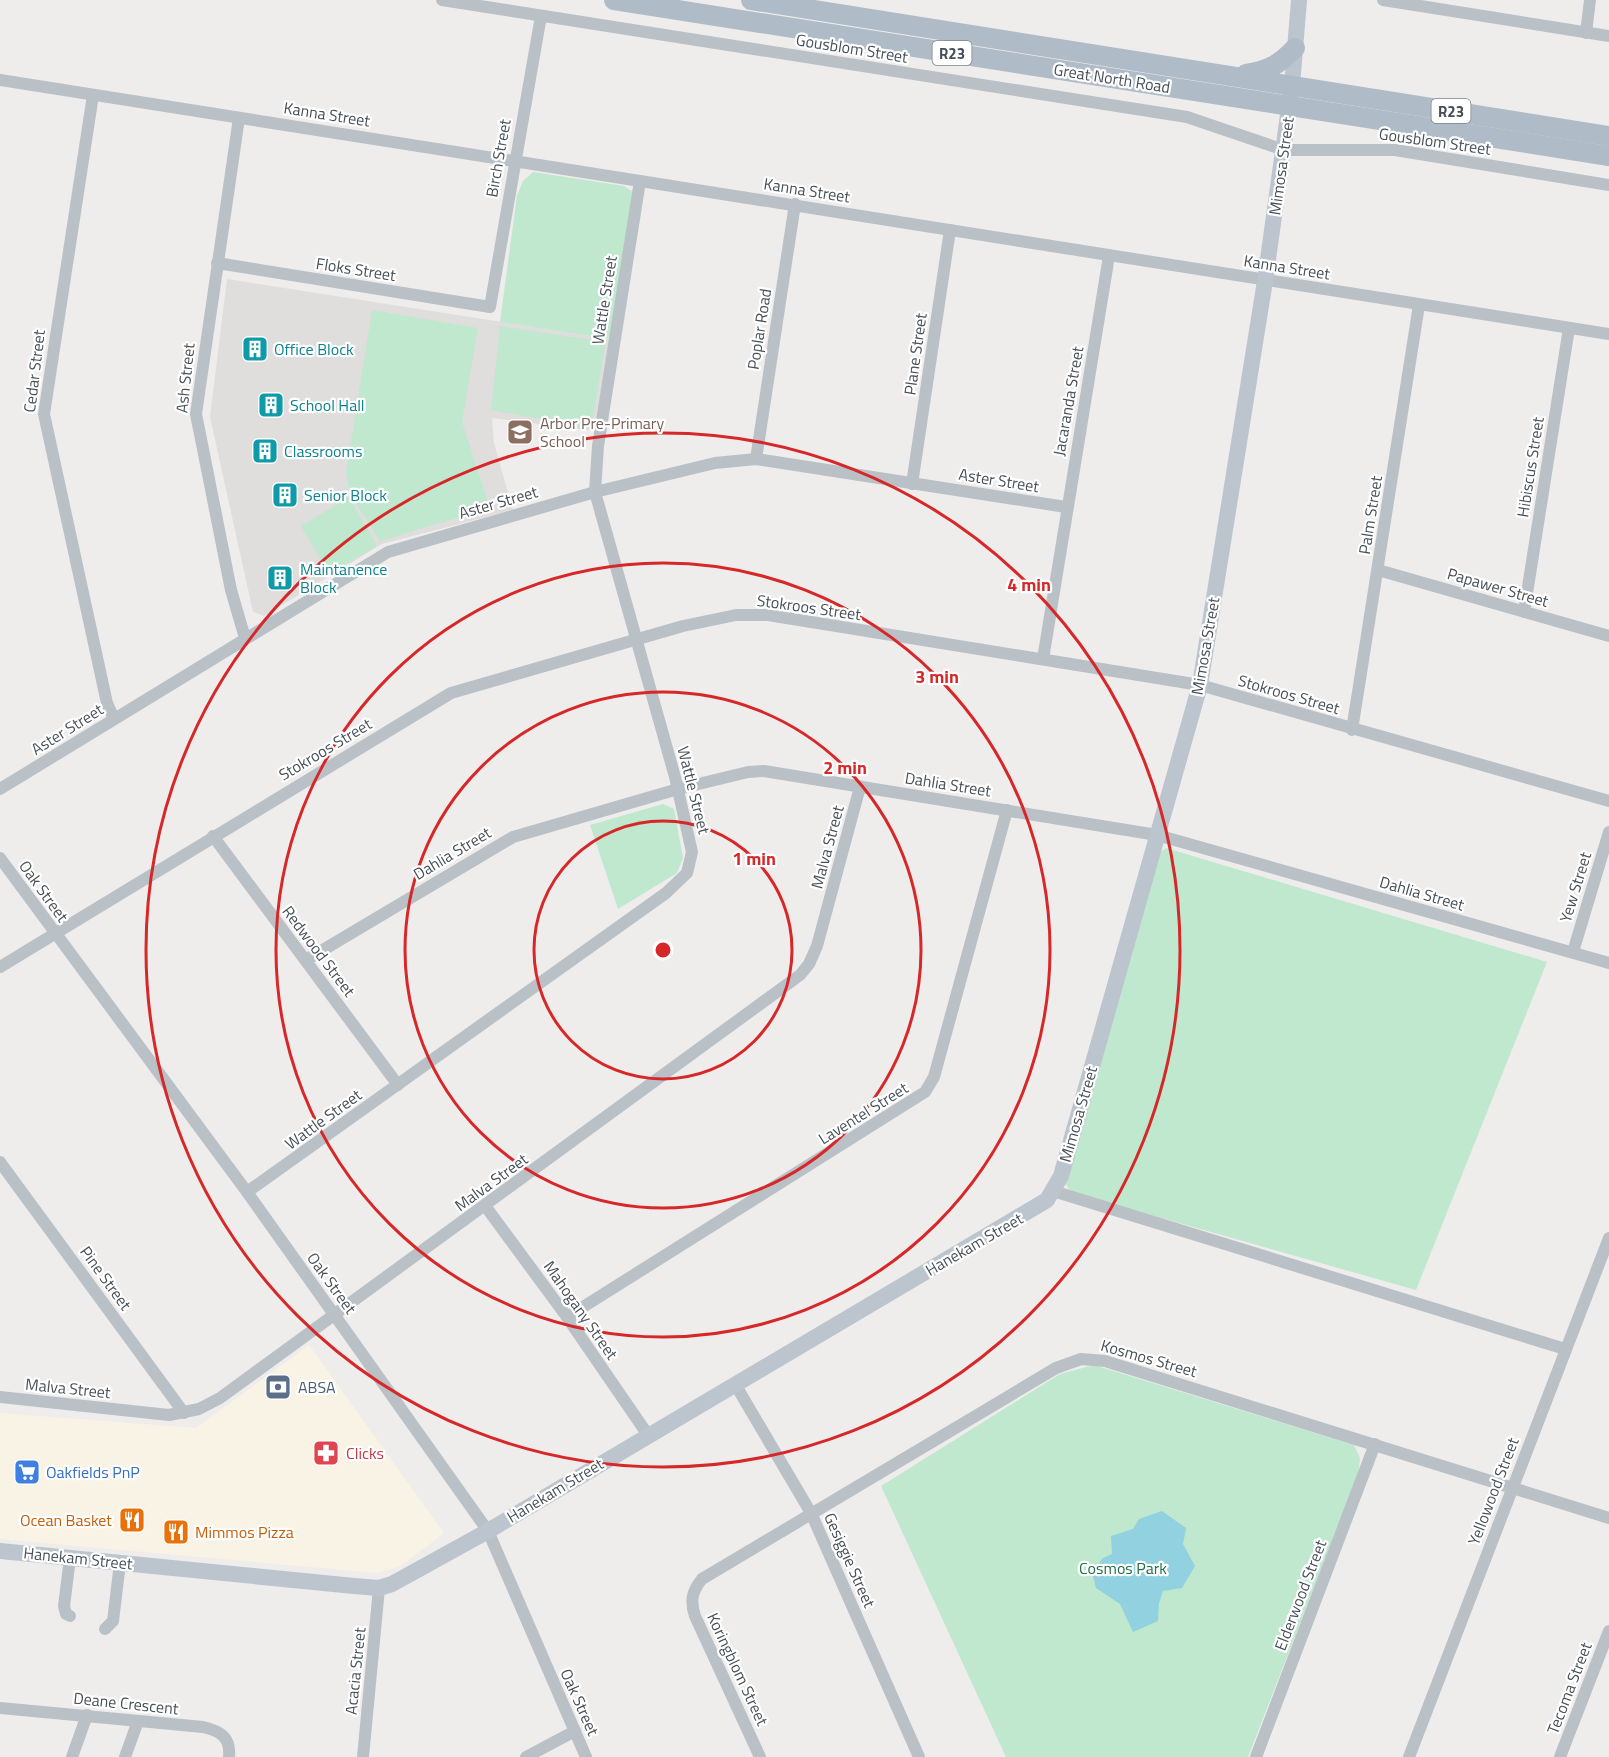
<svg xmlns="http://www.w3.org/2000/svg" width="1609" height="1757" font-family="'Titillium Web',sans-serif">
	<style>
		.commercial { fill: #f9f3e6 }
		.education { fill: #e0dddd }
		.green { fill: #bfe8ce }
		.water { fill: #91d1e0 }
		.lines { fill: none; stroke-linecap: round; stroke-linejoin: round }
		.street { stroke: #b9c1c7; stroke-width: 12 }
		.secondary { stroke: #bcc5ce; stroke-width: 16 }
		.primary { stroke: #afbcc8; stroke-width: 20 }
		.ring { fill: none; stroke: #d62828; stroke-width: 3 }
		.labels { text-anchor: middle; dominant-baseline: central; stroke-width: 4.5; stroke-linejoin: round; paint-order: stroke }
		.shield { fill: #fff; stroke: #7e8489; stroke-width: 1.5 }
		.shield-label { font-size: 15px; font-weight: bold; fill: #475057 }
		.street-label { font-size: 16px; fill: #475057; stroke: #fff }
		.culture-label { font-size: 16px; fill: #0d838f; stroke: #fff; text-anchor: start }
		.education-label { font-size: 16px; fill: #785e54; stroke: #fff; text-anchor: start }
		.service-label { font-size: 16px; fill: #4e5e75; stroke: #fff; text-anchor: start }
		.health-label { font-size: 16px; fill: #be3a42; stroke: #fff; text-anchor: start }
		.shop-label { font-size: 16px; fill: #366cbe; stroke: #fff; text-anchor: start }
		.food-label { font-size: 16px; fill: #c56008; stroke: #fff; text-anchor: end }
		.park-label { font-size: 16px; fill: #216f47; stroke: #fff }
		.centre { fill: #d62828; stroke: #fff; stroke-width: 3 }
		.ring-label { font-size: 18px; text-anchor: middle; font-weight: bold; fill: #d62828; stroke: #fff; stroke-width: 4.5; stroke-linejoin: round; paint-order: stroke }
	</style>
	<rect width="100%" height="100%" fill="#efecec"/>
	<polygon class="commercial" points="309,1345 444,1533 401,1566 377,1573 0,1539 0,1413 196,1428"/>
	<polygon class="education" points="227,279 610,339 594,431 492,418 494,443 513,510 382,544 264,616 253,612 210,417"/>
	<g class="green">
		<polygon points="533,172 624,186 633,192 610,339 500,322 517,196 523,181"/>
		<polygon points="372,310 478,328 462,422 490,508 380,541 350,494 346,472"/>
		<polygon points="500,326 606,342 591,428 491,410"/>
		<polygon points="349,497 377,546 329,574 301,526"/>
		<polygon points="663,804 674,809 683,858 677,873 618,909 590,825"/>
		<polygon points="1166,848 1547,962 1416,1290 1080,1195 1069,1189 1065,1183 1158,854"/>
		<polygon points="1094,1365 1354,1445 1360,1458 1358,1475 1248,1757 1006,1757 881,1486 1060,1374"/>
	</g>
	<polygon class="water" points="1162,1511 1186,1528 1183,1544 1195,1566 1182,1588 1163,1591 1159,1603 1158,1621 1133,1632 1120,1604 1096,1588 1092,1572 1103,1558 1112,1554 1111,1536 1133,1529 1139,1519"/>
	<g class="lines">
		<g class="street">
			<polyline points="442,0 1187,117 1284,150 1395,150 1609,185"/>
			<polyline points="1383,0 1609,36"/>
			<polyline points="1586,33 1590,0"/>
			<polyline points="0,80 1609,334"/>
			<polyline points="93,95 44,414 107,703 114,719"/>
			<polyline points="239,118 196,414 231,590 245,638"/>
			<polyline points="217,263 490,307 541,16"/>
			<polyline points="756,459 795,204"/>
			<polyline points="912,484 950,230"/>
			<polyline points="1378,570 1609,636"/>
			<polyline points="1524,612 1569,328"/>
			<polyline points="1043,659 1109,256"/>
			<polyline points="1352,730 1419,305"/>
			<polyline points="0,789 388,552 595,492 715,463 756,459 1066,507"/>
			<polyline points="213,836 398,1085"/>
			<polyline points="0,858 247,1192 488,1531 586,1757"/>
			<polyline points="1573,952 1609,832"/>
			<polyline points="306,960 513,837 678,789 748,772 764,771 1157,835 1609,963"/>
			<polyline points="0,967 451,693 683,626 736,615 768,615 1200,685 1609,801"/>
			<polyline points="0,1162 184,1413"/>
			<polyline points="1053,1191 1565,1349"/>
			<polyline points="247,1192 666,893 687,873 692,852 675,777 595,492 598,446 640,181"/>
			<polyline points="486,1207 567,1317 648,1435"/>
			<polyline points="567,1317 925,1092 934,1077 1007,810"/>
			<polyline points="735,1384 811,1513 919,1757"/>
			<polyline points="0,1397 169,1415 199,1409 220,1398 800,975 809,964 817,946 860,787"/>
			<polyline points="70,1616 66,1614 64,1606 70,1558"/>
			<polyline points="105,1629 113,1621 120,1563"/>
			<path d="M0,1708L203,1727C220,1731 231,1737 229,1757"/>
			<polyline points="72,1757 87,1715"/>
			<polyline points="125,1757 138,1721"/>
			<polyline points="363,1757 379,1588"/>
			<polyline points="526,1757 575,1731"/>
			<path d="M760,1757L695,1616C690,1601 692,1591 702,1579L1056,1368L1081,1359L1105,1361L1609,1518"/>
			<polyline points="1256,1757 1375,1444"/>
			<polyline points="1409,1757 1609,1238"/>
			<polyline points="1560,1757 1609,1631"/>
		</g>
		<polyline class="secondary" points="0,1551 354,1586 379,1588 392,1584 488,1531 1047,1200 1061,1176 1200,685 1265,281 1292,86 1299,0"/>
		<g class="primary">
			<polyline points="614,0 1609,156"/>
			<polyline points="751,0 1609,136"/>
			<path d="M1246,74C1268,71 1280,64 1295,48"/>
		</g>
	</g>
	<g class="ring">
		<circle cx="663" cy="950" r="129"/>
		<circle cx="663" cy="950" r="258"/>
		<circle cx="663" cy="950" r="387"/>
		<circle cx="663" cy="950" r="517"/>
	</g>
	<defs>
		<symbol id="building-square" viewBox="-11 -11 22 22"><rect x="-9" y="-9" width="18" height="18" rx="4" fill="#0f9aa8" stroke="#fff"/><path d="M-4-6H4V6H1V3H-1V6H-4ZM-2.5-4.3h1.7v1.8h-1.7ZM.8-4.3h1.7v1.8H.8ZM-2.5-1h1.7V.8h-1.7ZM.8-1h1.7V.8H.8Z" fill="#fff"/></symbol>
		<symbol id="school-square" viewBox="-11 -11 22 22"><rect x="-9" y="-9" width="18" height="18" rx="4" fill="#8d6e63" stroke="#fff"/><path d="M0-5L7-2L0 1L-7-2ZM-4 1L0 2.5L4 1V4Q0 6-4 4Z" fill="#fff"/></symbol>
		<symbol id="bank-square" viewBox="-11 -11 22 22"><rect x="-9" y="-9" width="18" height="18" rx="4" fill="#5c6f8a" stroke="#fff"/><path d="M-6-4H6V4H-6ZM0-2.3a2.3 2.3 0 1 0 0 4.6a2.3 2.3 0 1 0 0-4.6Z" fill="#fff"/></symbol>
		<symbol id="pharmacy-square" viewBox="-11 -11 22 22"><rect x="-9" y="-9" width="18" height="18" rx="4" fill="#e0444e" stroke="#fff"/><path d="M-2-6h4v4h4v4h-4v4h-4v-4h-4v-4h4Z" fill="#fff"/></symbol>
		<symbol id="supermarket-square" viewBox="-11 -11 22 22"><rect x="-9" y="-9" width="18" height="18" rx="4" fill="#3f7fe0" stroke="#fff"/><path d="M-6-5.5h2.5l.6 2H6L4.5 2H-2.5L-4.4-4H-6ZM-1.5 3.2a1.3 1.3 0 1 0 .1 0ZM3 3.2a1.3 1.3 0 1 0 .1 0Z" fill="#fff"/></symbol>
		<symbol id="restaurant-square" viewBox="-11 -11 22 22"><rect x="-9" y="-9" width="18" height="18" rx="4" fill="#e8710a" stroke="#fff"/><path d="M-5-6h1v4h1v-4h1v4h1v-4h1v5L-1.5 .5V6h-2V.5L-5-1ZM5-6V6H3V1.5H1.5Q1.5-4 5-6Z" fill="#fff"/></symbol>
	</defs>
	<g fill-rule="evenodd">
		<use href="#building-square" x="240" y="334" width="30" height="30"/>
		<use href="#building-square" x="256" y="390" width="30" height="30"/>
		<use href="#school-square" x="505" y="417" width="30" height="30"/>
		<use href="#building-square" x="250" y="436" width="30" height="30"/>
		<use href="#building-square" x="270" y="480" width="30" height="30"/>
		<use href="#building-square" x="265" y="563" width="30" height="30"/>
		<use href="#bank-square" x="263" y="1372" width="30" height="30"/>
		<use href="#pharmacy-square" x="311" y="1438" width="30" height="30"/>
		<use href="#supermarket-square" x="12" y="1457" width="30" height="30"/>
		<use href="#restaurant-square" x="117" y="1505" width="30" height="30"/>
		<use href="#restaurant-square" x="161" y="1517" width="30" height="30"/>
	</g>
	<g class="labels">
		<g class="shield">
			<rect x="932.5" y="41" width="39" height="24" rx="4.5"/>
			<rect x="1431.5" y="99" width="39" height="24" rx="4.5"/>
		</g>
		<g class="shield-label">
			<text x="952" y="53">R23</text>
			<text x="1451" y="111">R23</text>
		</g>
		<g class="street-label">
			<text transform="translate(852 48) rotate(9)">Gousblom Street</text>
			<text transform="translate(1112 78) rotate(9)">Great North Road</text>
			<text transform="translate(327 114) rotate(9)">Kanna Street</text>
			<text transform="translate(1435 141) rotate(8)">Gousblom Street</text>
			<text transform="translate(498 158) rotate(-80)">Birch Street</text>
			<text transform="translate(1281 166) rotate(-82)">Mimosa Street</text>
			<text transform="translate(807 190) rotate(9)">Kanna Street</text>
			<text transform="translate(1287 267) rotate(9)">Kanna Street</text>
			<text transform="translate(356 269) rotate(9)">Floks Street</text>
			<text transform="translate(604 300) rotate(-81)">Wattle Street</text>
			<text transform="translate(759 329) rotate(-81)">Poplar Road</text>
			<text transform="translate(915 354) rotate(-82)">Plane Street</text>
			<text transform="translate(34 371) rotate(-83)">Cedar Street</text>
			<text transform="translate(185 378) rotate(-84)">Ash Street</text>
			<text transform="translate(1068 401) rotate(-80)">Jacaranda Street</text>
			<text transform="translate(1530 467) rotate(-81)">Hibiscus Street</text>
			<text transform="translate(999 480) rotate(9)">Aster Street</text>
			<text transform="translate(498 502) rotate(-16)">Aster Street</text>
			<text transform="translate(1370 515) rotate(-81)">Palm Street</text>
			<text transform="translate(1498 587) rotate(16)">Papawer Street</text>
			<text transform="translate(809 607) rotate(8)">Stokroos Street</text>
			<text transform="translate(1205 646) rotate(-80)">Mimosa Street</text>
			<text transform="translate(1289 694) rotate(16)">Stokroos Street</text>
			<text transform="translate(67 729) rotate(-32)">Aster Street</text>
			<text transform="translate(325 749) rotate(-31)">Stokroos Street</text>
			<text transform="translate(948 784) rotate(9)">Dahlia Street</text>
			<text transform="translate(694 790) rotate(76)">Wattle Street</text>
			<text transform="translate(827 847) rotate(-75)">Malva Street</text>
			<text transform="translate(452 853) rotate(-31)">Dahlia Street</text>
			<text transform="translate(1575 887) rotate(-73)">Yew Street</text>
			<text transform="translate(44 891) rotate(54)">Oak Street</text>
			<text transform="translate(1422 893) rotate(16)">Dahlia Street</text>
			<text transform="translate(319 951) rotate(53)">Redwood Street</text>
			<text transform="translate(863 1113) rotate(-32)">Laventel Street</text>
			<text transform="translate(1078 1114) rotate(-74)">Mimosa Street</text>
			<text transform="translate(323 1119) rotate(-36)">Wattle Street</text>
			<text transform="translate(491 1182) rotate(-36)">Malva Street</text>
			<text transform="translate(974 1244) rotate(-30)">Hanekam Street</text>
			<text transform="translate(106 1278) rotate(54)">Pine Street</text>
			<text transform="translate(332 1283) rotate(54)">Oak Street</text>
			<text transform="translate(581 1310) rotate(55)">Mahogany Street</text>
			<text transform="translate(1149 1358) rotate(16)">Kosmos Street</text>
			<text transform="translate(68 1388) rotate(6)">Malva Street</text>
			<text transform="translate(555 1490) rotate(-31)">Hanekam Street</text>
			<text transform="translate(1493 1491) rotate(-69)">Yellowood Street</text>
			<text transform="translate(78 1558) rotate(6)">Hanekam Street</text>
			<text transform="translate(850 1560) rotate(66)">Gesiggie Street</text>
			<text transform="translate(1300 1595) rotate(-69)">Elderwood Street</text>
			<text transform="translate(738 1669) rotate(65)">Koringblom Street</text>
			<text transform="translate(355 1671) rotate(-84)">Acacia Street</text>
			<text transform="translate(1569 1688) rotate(-69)">Tecoma Street</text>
			<text transform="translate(580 1702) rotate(66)">Oak Street</text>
			<text transform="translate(126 1703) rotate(6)">Deane Crescent</text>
		</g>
		<g class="culture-label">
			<text x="274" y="349">Office Block</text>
			<text x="290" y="405">School Hall</text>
			<text x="284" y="451">Classrooms</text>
			<text x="304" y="495">Senior Block</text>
			<text x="300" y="569">Maintanence<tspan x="300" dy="18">Block</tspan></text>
		</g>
		<g class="education-label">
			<text x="540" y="423">Arbor Pre-Primary<tspan x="540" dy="18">School</tspan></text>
		</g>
		<g class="service-label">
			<text x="298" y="1387">ABSA</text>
		</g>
		<g class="health-label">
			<text x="346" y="1453">Clicks</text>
		</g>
		<g class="shop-label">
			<text x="46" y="1472">Oakfields PnP</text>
		</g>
		<g class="food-label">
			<text x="112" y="1520">Ocean Basket</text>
			<text x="195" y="1532" text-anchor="start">Mimmos Pizza</text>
		</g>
		<g class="park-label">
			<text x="1123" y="1568">Cosmos Park</text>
		</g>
	</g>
	<circle cx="663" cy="950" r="9" class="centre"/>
	<g class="ring-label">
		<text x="1029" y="591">4 min</text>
		<text x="937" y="683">3 min</text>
		<text x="845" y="774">2 min</text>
		<text x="754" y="865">1 min</text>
	</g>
</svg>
